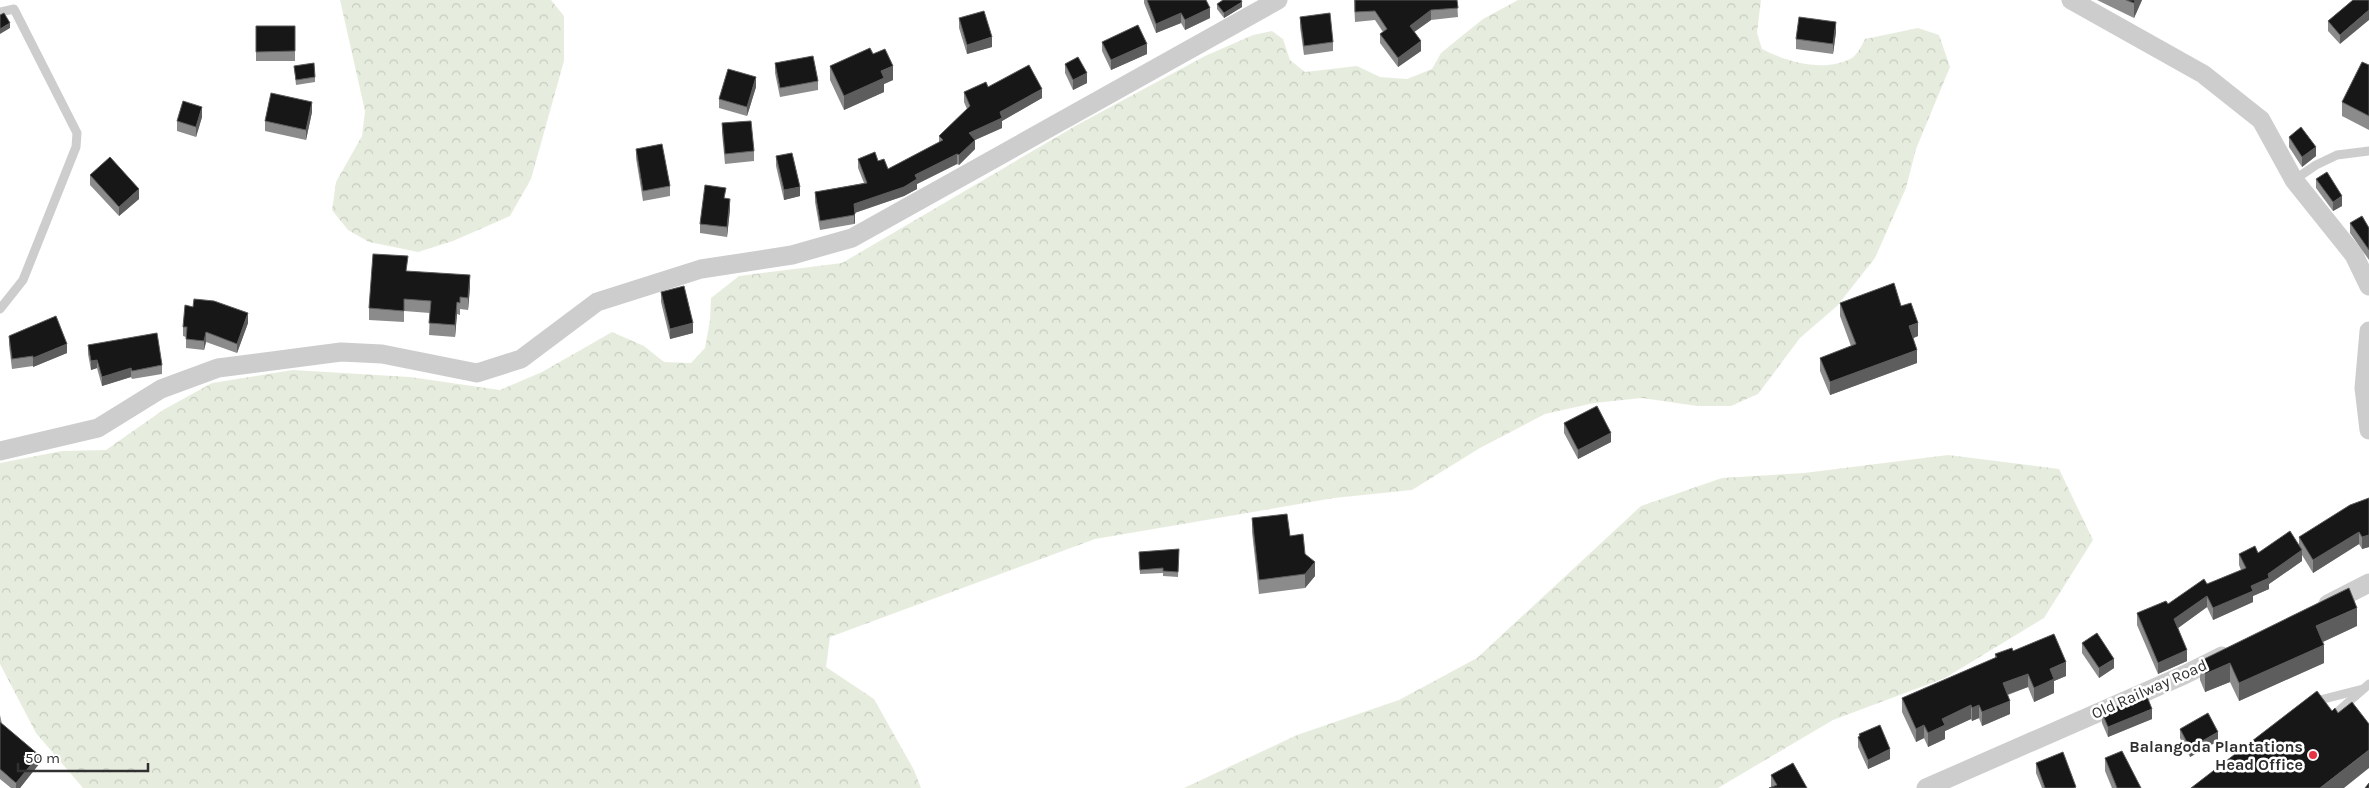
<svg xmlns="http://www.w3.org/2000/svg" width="2369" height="788" font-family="Karla,sans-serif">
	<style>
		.forest { fill: url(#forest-crowns) }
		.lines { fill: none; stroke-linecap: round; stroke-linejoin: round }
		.lane { stroke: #cdcdcd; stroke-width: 9 }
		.street { stroke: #cdcdcd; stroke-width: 19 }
		.wall { fill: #8b8b8b }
		.shaded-wall { fill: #5d5d5d }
		.building { fill: #171717; stroke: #5d5d5d }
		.poi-dot { fill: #e63444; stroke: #fff; stroke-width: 2 }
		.labels { text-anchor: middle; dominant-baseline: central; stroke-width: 5; stroke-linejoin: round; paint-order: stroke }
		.street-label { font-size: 16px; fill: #303030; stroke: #fff }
		.poi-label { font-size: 16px; font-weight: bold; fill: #303030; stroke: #fff; text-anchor: end }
	</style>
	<defs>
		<pattern id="forest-crowns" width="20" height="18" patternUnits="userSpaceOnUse" patternTransform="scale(1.25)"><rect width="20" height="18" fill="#e7edde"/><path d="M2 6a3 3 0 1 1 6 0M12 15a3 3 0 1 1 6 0" fill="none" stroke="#c6ccbf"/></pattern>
	</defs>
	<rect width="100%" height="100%" fill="#fff"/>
	<g class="forest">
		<polygon points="340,0 551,0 564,16 564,61 531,179 510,216 453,241 418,252 369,242 348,230 332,210 336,182 362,136 365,111"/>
		<path d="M1518,0H1761L1757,33L1762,49C1787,62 1825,73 1852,58C1857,55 1862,45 1865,39L1918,28L1939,35L1950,67L1916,149L1906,188L1875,258L1837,306L1800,338L1758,394L1731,406H1697L1642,398L1594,403L1545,414L1480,448L1412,490L1334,498L1095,539L830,637L826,667L874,699L914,770L921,788H83L36,733L0,664V463L62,451L106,450L163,410L212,383L293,370L410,377L500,390L542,372L612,332L644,346L664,362L691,363L705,348L710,320L711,298L739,276L842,263L1077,125L1205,56L1253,35L1272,31L1283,39L1290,60L1305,72L1357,66L1380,77L1407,79L1432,69L1441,53L1463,35L1483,19Z"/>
		<polygon points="1948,455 2059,469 2093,540 2044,618 1945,678 1833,720 1718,788 1184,788 1297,735 1399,700 1477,658 1641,506 1722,478 1804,473"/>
	</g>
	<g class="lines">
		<g class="lane">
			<polyline points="0,12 14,9 77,133 76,147 23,280 0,309"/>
			<polyline points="2294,180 2316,165 2337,155 2369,151"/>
			<polyline points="2312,702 2363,689"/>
			<polyline points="2335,714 2369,684"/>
		</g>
		<g class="street">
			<polyline points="2071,0 2203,74 2261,120 2294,180 2354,255 2369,286"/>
			<polyline points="2369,331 2364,388 2369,430"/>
			<polyline points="0,451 98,428 161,389 218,368 341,352 382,354 477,373 521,359 597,302 701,269 792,255 852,238 1278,0"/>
			<polyline points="2328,604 2369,583"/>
			<polyline points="1926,788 2184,675 2222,656"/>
		</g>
	</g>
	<g class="wall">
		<polygon points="1144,0 1206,0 1210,18 1185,30 1181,23 1156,33 1144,3"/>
		<polygon points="1354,0 1457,0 1458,17 1431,20 1414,32 1421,51 1398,67 1380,43 1380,34 1383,32 1375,20 1355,22"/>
		<polygon points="2097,0 2142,0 2134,18"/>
		<polygon points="2353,0 2340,44 2328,31 2328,21"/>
		<polygon points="1217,4 1242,7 1224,18 1217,9"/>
		<polygon points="1300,17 1333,42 1333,51 1304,55 1300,27"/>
		<polygon points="959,18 992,47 967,54 959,28"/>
		<rect x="256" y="26" width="39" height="35"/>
		<polygon points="1836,32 1833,54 1796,49 1796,39"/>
		<polygon points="1102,42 1147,54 1111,70 1102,51"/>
		<polygon points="873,54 893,80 884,84 884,92 844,110 830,80 830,66"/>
		<polygon points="775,63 818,81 818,90 780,97 775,73"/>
		<polygon points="1065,64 1087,83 1073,90 1065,73"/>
		<polygon points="2369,65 2369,130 2342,116 2342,102"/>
		<polygon points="294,66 315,77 315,82 296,85"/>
		<polygon points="756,87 747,116 719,108 719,99"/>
		<polygon points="988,87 1042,98 1002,121 1002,128 975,140 975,149 959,165 957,164 917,184 917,189 904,196 855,213 855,223 854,224 820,230 815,202 815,192 864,183 858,168 858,159 878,161 888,169 939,143 939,136 967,109 964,102 964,92"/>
		<polygon points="312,112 306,140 265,131 265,121"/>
		<polygon points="202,117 196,137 177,131 177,121"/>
		<polygon points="722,123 754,151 754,161 725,164 722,133"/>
		<polygon points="2289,137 2316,156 2302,167 2289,147"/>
		<polygon points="636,149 670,186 670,196 643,201 636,158"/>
		<polygon points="776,156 800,196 784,200 776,166"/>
		<polygon points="90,175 139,199 119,216 90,185"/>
		<polygon points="2316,179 2342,206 2333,211 2316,188"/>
		<polygon points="730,209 727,237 700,233 700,224"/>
		<polygon points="2350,223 2369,228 2369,260 2350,233"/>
		<polygon points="407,271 470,287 468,310 460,309 460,315 457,314 455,337 429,335 430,313 404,311 404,322 369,320 369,308"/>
		<polygon points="661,292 693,333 670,339 661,302"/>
		<polygon points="1840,303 1901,306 1918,336 1913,338 1917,363 1830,395 1820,371 1820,358 1851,346 1840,316"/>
		<polygon points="248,323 237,353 206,342 204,350 186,348 186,337 183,336 183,327"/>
		<polygon points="9,336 67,353 33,367 33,366 12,369 9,345"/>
		<polygon points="88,345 162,365 162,374 132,379 131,377 102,386 97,368 91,370 88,354"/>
		<polygon points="1564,423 1611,442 1578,459 1564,433"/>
		<polygon points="2369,498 2369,547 2362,549 2359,544 2313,573 2302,555 2302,561 2269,584 2269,589 2253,596 2253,602 2213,620 2207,607 2178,628 2187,661 2158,674 2137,625 2137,613 2168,604 2207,584 2241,570 2239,565 2239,554 2258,553 2299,545 2299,537"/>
		<polygon points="1252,518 1290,536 1305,554 1315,576 1305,588 1259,594 1252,532"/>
		<polygon points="1179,549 1178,577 1163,576 1163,573 1140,574 1139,557"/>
		<polygon points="2357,626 2323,642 2324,663 2239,701 2230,682 2205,692 2200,680 2200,661"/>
		<polygon points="2082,643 2114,668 2099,678 2082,653"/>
		<polygon points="2013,651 2066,676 2054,681 2054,693 2034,702 2028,687 2008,695 2010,714 1982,726 1979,718 1972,721 1971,719 1945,731 1945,739 1928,747 1924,738 1916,742 1902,712 1902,698 1995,658 1995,654"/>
		<polygon points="2102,713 2152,719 2108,737 2102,723"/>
		<polygon points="0,715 2,724 39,764 20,788 11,788 0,779"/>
		<polygon points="2180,729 2218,741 2190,757 2180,738"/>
		<polygon points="1859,734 1890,759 1868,769 1858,747 1858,737 1859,737"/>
		<polygon points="2105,758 2141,788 2112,788 2105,771"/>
		<polygon points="2036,763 2076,788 2042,788 2036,773"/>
		<polygon points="1771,775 1807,788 1771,787"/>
	</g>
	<g class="shaded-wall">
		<polygon points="2135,0 2142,0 2134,18 2134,3"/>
		<polygon points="1242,2 1242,7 1224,18 1224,13"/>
		<polygon points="1210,8 1210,18 1185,30 1185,20"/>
		<polygon points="1431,10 1431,20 1410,35 1410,26"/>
		<polygon points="2369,10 2369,20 2340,44 2340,35"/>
		<polygon points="1181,13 1181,23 1156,33 1156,24"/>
		<polygon points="1836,22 1836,32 1833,54 1833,44"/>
		<polygon points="10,23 10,28 0,34 0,29"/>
		<polygon points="992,37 992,47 967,54 967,45"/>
		<polygon points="1421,41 1421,51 1398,67 1398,58"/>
		<polygon points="1147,44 1147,54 1111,70 1111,60"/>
		<polygon points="893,66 893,80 884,84 884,92 844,110 844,96 881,71"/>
		<polygon points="1087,73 1087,83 1073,90 1073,80"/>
		<polygon points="756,77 756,87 747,116 747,107"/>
		<polygon points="1042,89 1042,98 1002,121 1002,128 975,140 975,149 959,165 959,155 969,133 1000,112"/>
		<polygon points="312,102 312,112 306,140 306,130"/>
		<polygon points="202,107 202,117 196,137 196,127"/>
		<polygon points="2316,147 2316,156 2302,167 2302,157"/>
		<polygon points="957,154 957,164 917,184 917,189 904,196 854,213 854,204 915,175"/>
		<polygon points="800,187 800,196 784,200 784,190"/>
		<polygon points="139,189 139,199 119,216 119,207"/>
		<polygon points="2342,196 2342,206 2333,211 2333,202"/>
		<polygon points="730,199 730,209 727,237 727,227"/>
		<polygon points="855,214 855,223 854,224 854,215"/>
		<polygon points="470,275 470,287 468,310 468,298"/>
		<polygon points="457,302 457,314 455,337 455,325"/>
		<polygon points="248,313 248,323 237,353 237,344"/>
		<polygon points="693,323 693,333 670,339 670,329"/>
		<polygon points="1918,323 1918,336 1909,340 1909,326"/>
		<polygon points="206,332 206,342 204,350 204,341"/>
		<polygon points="67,344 67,353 33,367 33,358"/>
		<polygon points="1917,350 1917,363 1830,395 1830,382"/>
		<polygon points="97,360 97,368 91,370 91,361"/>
		<polygon points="131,368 131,377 102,386 102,377"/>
		<polygon points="1611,433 1611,442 1578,459 1578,450"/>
		<polygon points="2359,532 2359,544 2313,573 2313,560"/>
		<polygon points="2369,535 2369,547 2362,549 2362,537"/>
		<polygon points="2302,550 2302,561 2269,584 2269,589 2253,596 2253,602 2213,620 2213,608 2251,586"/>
		<polygon points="1315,562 1315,576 1305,588 1305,574"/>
		<polygon points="2207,596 2207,607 2174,631 2174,619"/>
		<polygon points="2357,608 2357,626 2316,645 2316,626"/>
		<polygon points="2324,645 2324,663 2239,701 2239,683"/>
		<polygon points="2187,650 2187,661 2158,674 2158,663"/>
		<polygon points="2114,659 2114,668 2099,678 2099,668"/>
		<polygon points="2066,662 2066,676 2054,681 2054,693 2034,702 2034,688 2050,669"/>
		<polygon points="2230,663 2230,682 2205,692 2205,674"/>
		<polygon points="2028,674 2028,687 2003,696 2003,683"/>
		<polygon points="2010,701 2010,714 1982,726 1982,712"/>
		<polygon points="1971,705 1971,719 1945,731 1945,739 1928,747 1928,733 1942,719"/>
		<polygon points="1979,705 1979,718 1972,721 1972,708"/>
		<polygon points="2152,709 2152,719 2108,737 2108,727"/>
		<polygon points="1924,725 1924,738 1916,742 1916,729"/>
		<polygon points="2218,732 2218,741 2190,757 2190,748"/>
		<polygon points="1890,749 1890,759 1868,769 1868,760"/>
		<polygon points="2369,750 2369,768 2344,788 2320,788"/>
		<polygon points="39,755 39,764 20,788 16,788 16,783"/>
	</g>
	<g class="building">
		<polygon points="1147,0 1206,0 1210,8 1185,20 1181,13 1156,24"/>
		<polygon points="1223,0 1241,0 1242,2 1224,13 1217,4"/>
		<polygon points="1355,0 1457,0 1458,8 1431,10 1410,26 1421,41 1398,58 1380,34 1387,29 1375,11 1355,12"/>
		<polygon points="2126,0 2135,0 2134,3"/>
		<polygon points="2353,0 2369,0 2369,10 2340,35 2328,21"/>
		<polygon points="984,11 992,37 967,45 959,18"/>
		<polygon points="4,13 10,23 0,29 0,15"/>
		<polygon points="1330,13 1333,42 1304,46 1300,17"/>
		<polygon points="1799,17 1836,22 1833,44 1796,39"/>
		<polygon points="1138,25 1147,44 1111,60 1102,42"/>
		<polygon points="256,26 295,26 295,51 256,52"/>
		<polygon points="870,48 873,54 885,49 893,66 881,71 884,78 844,96 830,66"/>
		<polygon points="813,56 818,81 780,88 775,63"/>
		<polygon points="1078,57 1087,73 1073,80 1065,64"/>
		<polygon points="2362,62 2369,65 2369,116 2342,102"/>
		<polygon points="314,63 315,77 296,80 294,66"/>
		<polygon points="1029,65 1042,89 1000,112 1002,118 969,133 975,140 959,155 957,154 915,175 917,179 904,187 854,204 855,214 854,215 820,221 815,192 867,183 858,159 875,152 878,161 884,159 888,169 943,140 939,136 970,106 964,92 986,82 988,87"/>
		<polygon points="728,69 756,77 747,107 719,99"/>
		<polygon points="271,93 312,102 306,130 265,121"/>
		<polygon points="183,101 202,107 196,127 177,121"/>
		<polygon points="751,121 754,151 725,154 722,123"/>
		<polygon points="2301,127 2316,147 2302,157 2289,137"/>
		<polygon points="662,144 670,186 643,191 636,149"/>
		<polygon points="792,153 800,187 784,190 776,156"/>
		<polygon points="110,157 139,189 119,207 90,175"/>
		<polygon points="2327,172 2342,196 2333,202 2316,179"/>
		<polygon points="705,185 726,188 724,198 730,199 727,227 700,224"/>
		<polygon points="2362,216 2369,228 2369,250 2350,223"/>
		<polygon points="373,254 408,256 406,271 470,275 468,298 460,297 460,303 457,302 455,325 429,323 431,301 404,299 404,311 369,308"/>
		<polygon points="1894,283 1901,306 1911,303 1918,323 1909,326 1917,350 1830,382 1820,358 1856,344 1840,303"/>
		<polygon points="684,286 693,323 670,329 661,292"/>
		<polygon points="194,299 214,301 248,313 237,344 206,332 204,341 186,339 187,327 183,327 185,305 193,307"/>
		<polygon points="56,316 67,344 33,358 33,356 12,359 9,336"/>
		<polygon points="157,333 162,365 132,371 131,368 102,377 97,360 91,361 88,345"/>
		<polygon points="1597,406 1611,433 1578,450 1564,423"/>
		<polygon points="2369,498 2369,535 2362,537 2359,532 2313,560 2299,537 2350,505"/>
		<polygon points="1287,514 1290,536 1303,534 1305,554 1315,562 1305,574 1259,580 1252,518"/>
		<polygon points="2290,531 2302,550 2268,574 2269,578 2251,586 2253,591 2213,608 2207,596 2174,619 2187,650 2158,663 2137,613 2166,601 2168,604 2204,579 2207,584 2246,568 2239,554 2255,546 2258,553"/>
		<polygon points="1179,549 1178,572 1163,571 1163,568 1140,570 1139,552"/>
		<polygon points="2349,588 2357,608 2316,626 2324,645 2239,683 2230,663 2205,674 2200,661"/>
		<polygon points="2097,633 2114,659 2099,668 2082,643"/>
		<polygon points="2054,634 2066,662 2050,669 2054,679 2034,688 2028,674 2003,683 2010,701 1982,712 1979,705 1972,708 1971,705 1942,719 1945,725 1928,733 1924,725 1916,729 1902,698 1997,657 1995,654 2012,648 2013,651"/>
		<polygon points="2317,691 2332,711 2335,708 2338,713 2352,702 2369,724 2369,750 2320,788 2191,788"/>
		<polygon points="2146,694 2152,709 2108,727 2102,713"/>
		<polygon points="2208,713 2218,732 2190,748 2180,729"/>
		<polygon points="0,722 39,755 16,783 0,769"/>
		<polygon points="1880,725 1890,749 1868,760 1858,737 1860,736 1859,734"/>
		<polygon points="2122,751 2141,788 2117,788 2105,758"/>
		<polygon points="2063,752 2076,787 2074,788 2045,788 2036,763"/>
		<polygon points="1793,763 1807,788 1769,788 1777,785 1771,775"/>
		<polygon points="2369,783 2369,788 2365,788"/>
	</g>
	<circle class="poi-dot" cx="2313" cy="755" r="5"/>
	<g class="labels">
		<g class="street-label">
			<text transform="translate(2149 689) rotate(-24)">Old Railway Road</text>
		</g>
		<g class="poi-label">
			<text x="2303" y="746">Balangoda Plantations<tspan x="2303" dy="18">Head Office</tspan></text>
		</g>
	</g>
	<path d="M18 763v8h130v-8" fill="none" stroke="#303030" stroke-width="2.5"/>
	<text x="25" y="763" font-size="15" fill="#303030" stroke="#ffffff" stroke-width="4" paint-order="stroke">50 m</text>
</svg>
